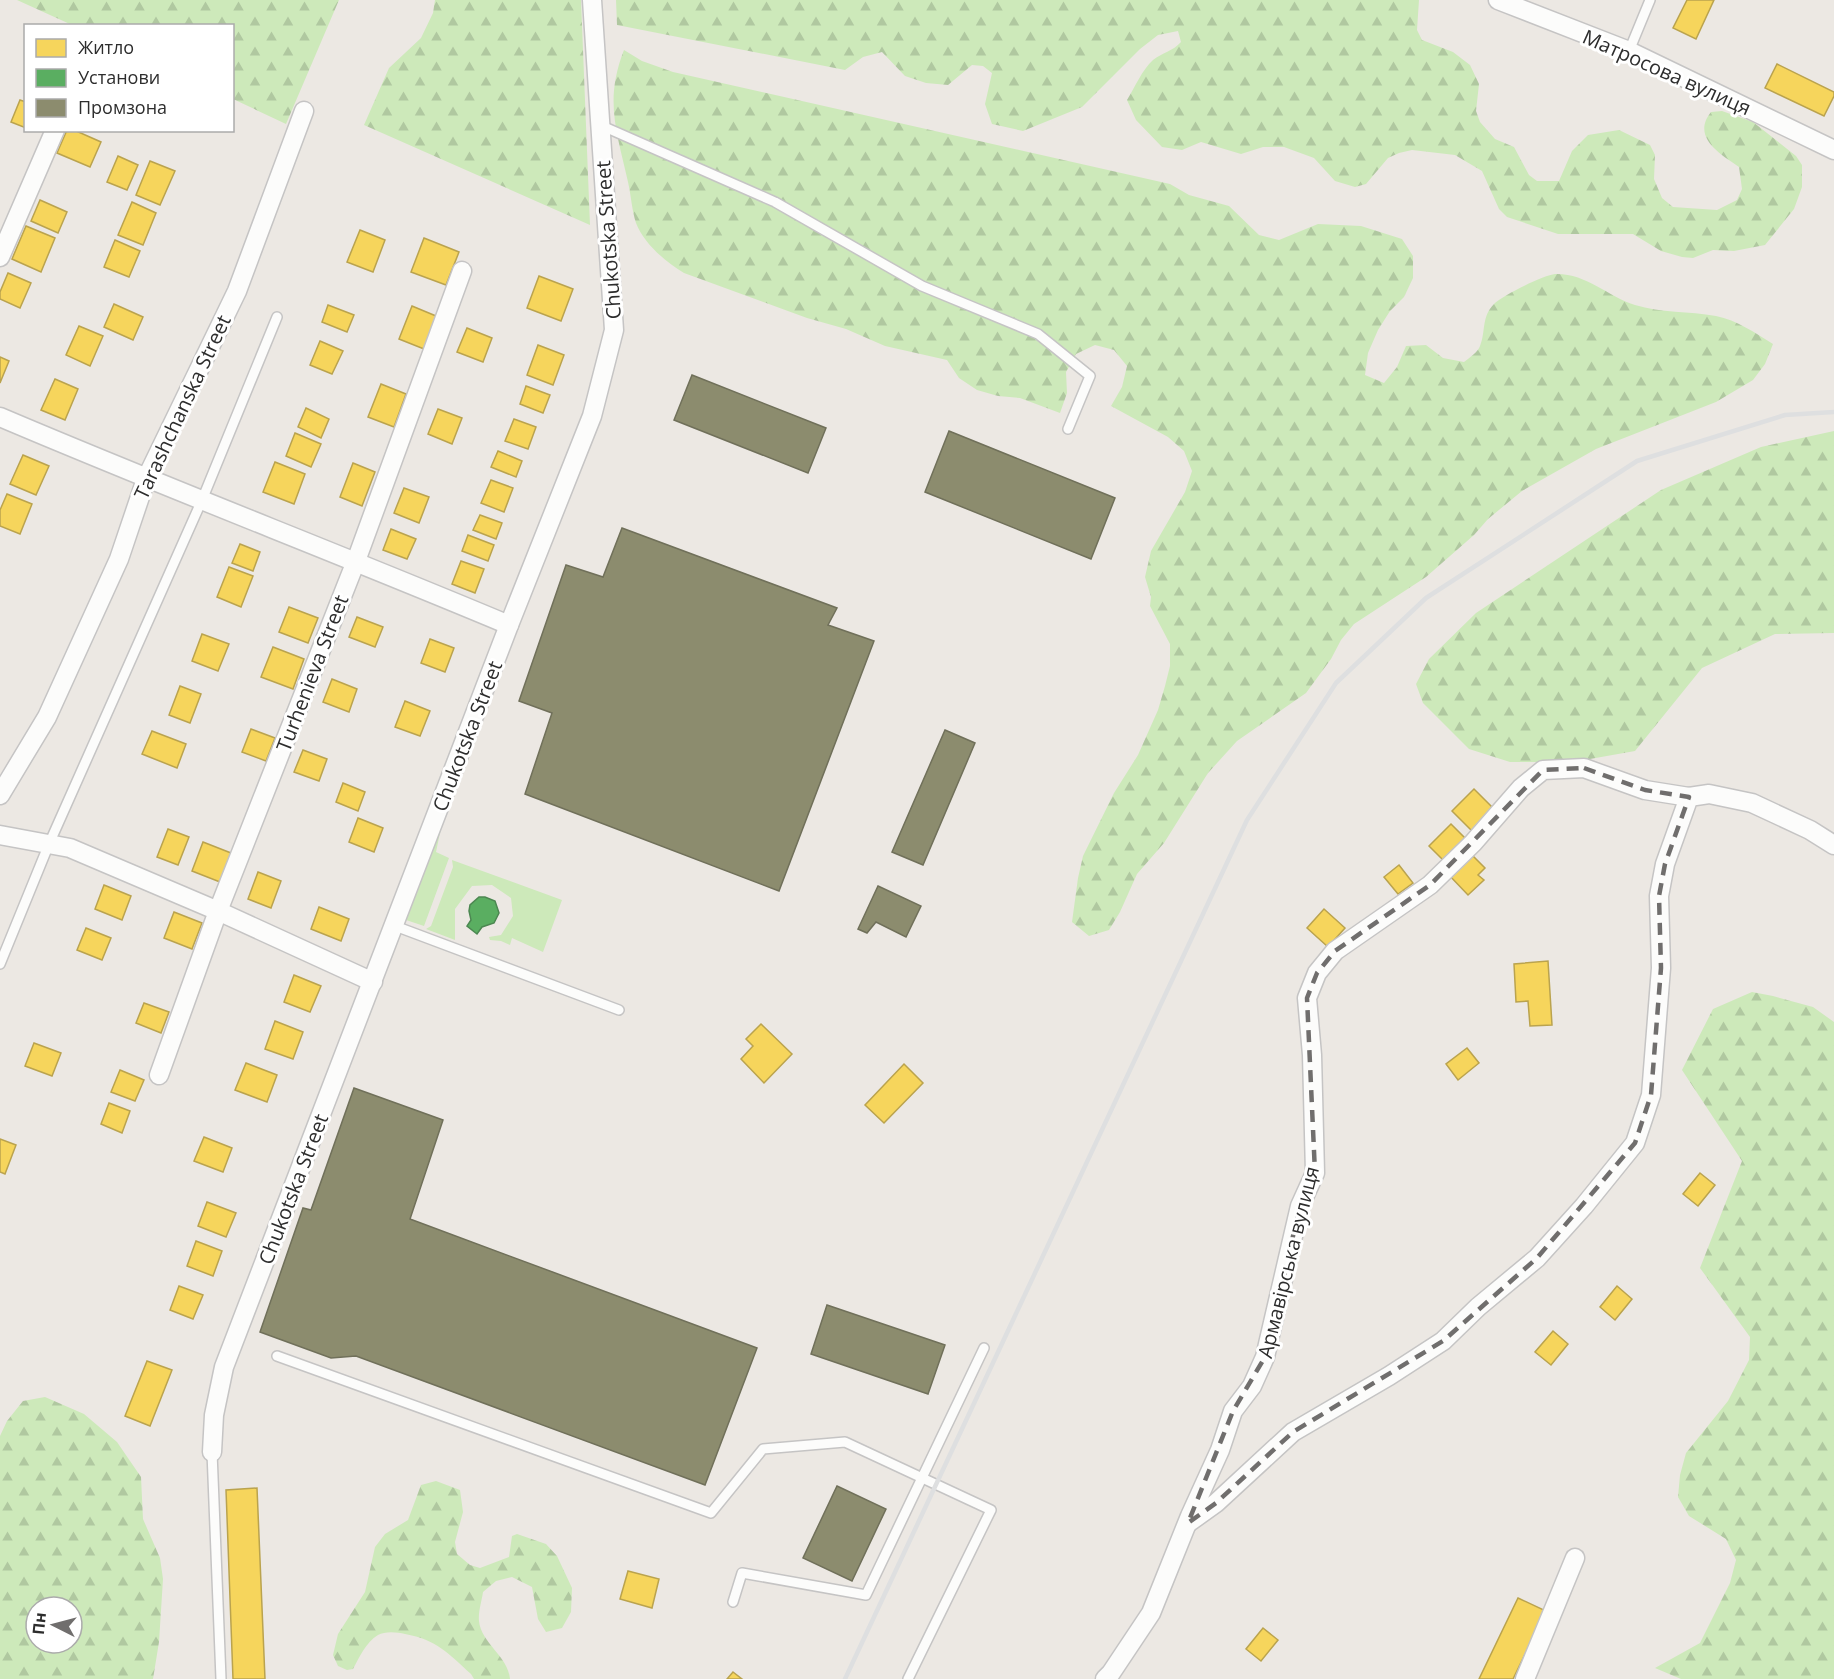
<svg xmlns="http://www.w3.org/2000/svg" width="1834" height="1679" font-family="'Open Sans',sans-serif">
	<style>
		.grass { fill: #cde9ba }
		.forest { fill: url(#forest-firs); fill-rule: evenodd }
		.homes { fill: #f6d55c; stroke: #baa34e; stroke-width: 1.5 }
		.public { fill: #5aae61; stroke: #4c8751; stroke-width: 1.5 }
		.industry { fill: #8c8c6e; stroke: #70705a; stroke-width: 1.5 }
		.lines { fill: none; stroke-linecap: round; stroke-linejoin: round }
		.lane-casing { stroke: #c5c4c4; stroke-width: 12 }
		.street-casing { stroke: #c5c4c4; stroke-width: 21 }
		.lane { stroke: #fcfcfb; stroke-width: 9 }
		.street { stroke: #fcfcfb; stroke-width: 18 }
		.rail { stroke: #dedfe0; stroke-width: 4.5 }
		.marked { fill: none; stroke: #706e6d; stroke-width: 4.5; stroke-dasharray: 12 8; stroke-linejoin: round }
		.labels { text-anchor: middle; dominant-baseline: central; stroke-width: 6; stroke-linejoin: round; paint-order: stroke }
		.street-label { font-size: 20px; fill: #2d2d2d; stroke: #fff }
	</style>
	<defs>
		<pattern id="forest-firs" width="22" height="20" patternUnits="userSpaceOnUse" patternTransform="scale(1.5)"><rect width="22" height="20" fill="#cde9ba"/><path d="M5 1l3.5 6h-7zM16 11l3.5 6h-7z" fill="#b0c8a0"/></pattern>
	</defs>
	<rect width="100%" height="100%" fill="#ece8e3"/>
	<g class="grass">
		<polygon points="437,825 441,828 436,852 449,858 424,926 403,919"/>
		<polygon points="452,860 562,900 543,952 512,938 510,945 501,941 490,940 489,937 501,935 513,916 511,898 492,885 472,886 455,909 455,940 426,929 431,926 453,867"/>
	</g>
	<g class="forest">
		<polygon points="17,0 339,0 286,124 233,99 232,26 72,25"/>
		<polygon points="435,0 581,0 590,225 364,125 389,68 421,38 433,13"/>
		<path d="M616,0H1419L1417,30L1422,40L1453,52L1470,65L1479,84L1476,111L1480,122L1495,139L1514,147L1529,175L1537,181H1559L1572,151L1588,135L1619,130L1650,145L1655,155L1654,179L1662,198L1673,207L1717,210L1737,200L1742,189L1739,167C1720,154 1691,137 1711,112L1722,111L1753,122L1796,156L1802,165V187L1794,209L1765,245L1734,251L1713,250L1693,258L1682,257L1661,251L1633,234H1558L1507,217L1499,209L1482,171L1455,155L1412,150L1399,153L1388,158L1366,184L1355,187L1335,181L1314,158L1284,147H1263L1241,154L1201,142L1182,150L1162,147L1136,120L1127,100C1135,87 1142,70 1153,60C1162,53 1173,51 1181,42L1178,31L1158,35L1140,49L1082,107L1023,131L992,124L985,104L992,73L983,66L972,65L948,85L926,83L905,76L882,52L863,57L845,70L617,25Z"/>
		<path d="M624,50L642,61L673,72L1170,184L1189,195L1229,206L1259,235L1279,240L1318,224L1361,226L1402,239L1413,256V278L1404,297L1390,311L1378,330L1368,353L1365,375L1384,383L1397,367L1406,346L1426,345L1443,358L1464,362C1469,358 1478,352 1480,346C1486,332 1481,317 1494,304C1501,296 1544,275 1555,274C1586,273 1607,296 1635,305C1661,313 1689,311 1716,316C1737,320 1755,333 1773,344L1765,364L1753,380L1716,402L1596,449L1522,491L1488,519L1474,535L1426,577L1354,624L1341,640L1331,659L1306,693L1237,741L1208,773L1164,843L1137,874L1120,912L1109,930L1089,936L1072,922L1078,878L1083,856L1114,793L1138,755L1158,710L1165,686L1170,666V644L1150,606L1151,597L1145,577L1151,551L1185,492L1192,471L1184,451L1168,437L1111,406L1122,387L1127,366L1114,350L1095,345L1076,354L1066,372L1067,393L1060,413L1020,398L998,396L977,390L959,378L947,360L885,346L846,329L807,318L684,273C666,262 644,244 636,223C632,211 631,195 628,182C617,132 604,101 624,50Z"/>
		<polygon points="1834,431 1834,633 1775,634 1702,668 1635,751 1573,762 1510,762 1469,749 1423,703 1416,684 1429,659 1476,613 1661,490 1761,447"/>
		<polygon points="1752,992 1773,996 1813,1007 1834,1022 1834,1679 1681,1679 1655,1668 1700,1643 1730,1583 1736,1560 1726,1539 1689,1516 1678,1497 1680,1475 1686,1453 1728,1401 1749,1360 1750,1337 1700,1268 1742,1161 1682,1070 1713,1009"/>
		<path d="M45,1397L84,1414L117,1442L141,1477L143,1519L160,1558L163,1579L159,1642L153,1679H0V1436L7,1421L23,1401ZM36,1607H72V1643H36Z"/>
		<path d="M436,1481L460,1490L463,1512L455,1542L457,1554L470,1565L480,1568L509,1557L512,1536L517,1534L546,1544L557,1556L572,1588L571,1612L562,1628L546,1632L538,1619L532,1587L512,1577L496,1581L483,1592C482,1600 478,1612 479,1621C481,1643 508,1656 510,1679H474L471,1674C448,1653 437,1640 405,1634C397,1632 385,1631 378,1635C366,1642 359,1658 353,1669L347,1670L338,1666L333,1655L338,1634L365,1592L375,1547L385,1534L408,1520L421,1485Z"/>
	</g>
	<g class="homes">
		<polygon points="1687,0 1714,0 1696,39 1673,28"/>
		<polygon points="1777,64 1834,92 1834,96 1824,116 1765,88"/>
		<polygon points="20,100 26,102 26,128 11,122"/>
		<polygon points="67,130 74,130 101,142 90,167 57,153"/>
		<polygon points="118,156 138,165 127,190 107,182"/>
		<polygon points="150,161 175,171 160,205 136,195"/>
		<polygon points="40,200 67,212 58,233 31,221"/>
		<polygon points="132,202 156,213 143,245 118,235"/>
		<polygon points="26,226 55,238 41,272 12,259"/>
		<polygon points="360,230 385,240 373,272 347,262"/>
		<polygon points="424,238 459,252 446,285 411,272"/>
		<polygon points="115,240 140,251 129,277 104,267"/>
		<polygon points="8,273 31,283 20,308 0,299 0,292"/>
		<polygon points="539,276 573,289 561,321 527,308"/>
		<polygon points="114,304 143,317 133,340 104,327"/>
		<polygon points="328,305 354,315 347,332 322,322"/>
		<polygon points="412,306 436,316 424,349 399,339"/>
		<polygon points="79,326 103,336 90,366 66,355"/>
		<polygon points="467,328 492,338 483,362 457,352"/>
		<polygon points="320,341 343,351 332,374 310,365"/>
		<polygon points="538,345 564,355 553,385 527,375"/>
		<polygon points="0,357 9,361 0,383"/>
		<polygon points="55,379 78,389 65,420 41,410"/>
		<polygon points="381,384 406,394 394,427 368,417"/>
		<polygon points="526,386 550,395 543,413 520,404"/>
		<polygon points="306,408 329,419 321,438 298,427"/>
		<polygon points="438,409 462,418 452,444 428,434"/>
		<polygon points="514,419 536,427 528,449 505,441"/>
		<polygon points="295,433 321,444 311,467 286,456"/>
		<polygon points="498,451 522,461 516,477 491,467"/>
		<polygon points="23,455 49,466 36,495 10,484"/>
		<polygon points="275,462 305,474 294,504 263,492"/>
		<polygon points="353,463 375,472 362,506 340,497"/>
		<polygon points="491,480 513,488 504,512 481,503"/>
		<polygon points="404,488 429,497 419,523 394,513"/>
		<polygon points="7,494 32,504 20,534 0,526 0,510"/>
		<polygon points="480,515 502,523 496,539 473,530"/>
		<polygon points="391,529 416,539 407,559 383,550"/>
		<polygon points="468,535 494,545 488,561 462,551"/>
		<polygon points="240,544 260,552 253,571 232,563"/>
		<polygon points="461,561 484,569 475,593 452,584"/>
		<polygon points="229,567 253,576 241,607 217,597"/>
		<polygon points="289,607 318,618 308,643 279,632"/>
		<polygon points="357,617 383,627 375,647 349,637"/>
		<polygon points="202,634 229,644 218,671 192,661"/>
		<polygon points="430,639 454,648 445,672 421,663"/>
		<polygon points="273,647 304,659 293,689 261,677"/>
		<polygon points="332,679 357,689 349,712 323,702"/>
		<polygon points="180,686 201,694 190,723 169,715"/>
		<polygon points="405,701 430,711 420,736 395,727"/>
		<polygon points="251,729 275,738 266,761 242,752"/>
		<polygon points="152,731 186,744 177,768 142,754"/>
		<polygon points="303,750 327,759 319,781 294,772"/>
		<polygon points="343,783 365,792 358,811 336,802"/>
		<polygon points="1474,789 1494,809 1472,831 1452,811"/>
		<polygon points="358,818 383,828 374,852 349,842"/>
		<polygon points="1451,824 1465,838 1443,860 1429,846"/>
		<polygon points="168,829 189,837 178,865 157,857"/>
		<polygon points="203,842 231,853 220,882 192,871"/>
		<polygon points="1470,853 1485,868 1478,875 1484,880 1468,895 1448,874"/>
		<polygon points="1399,865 1413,883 1398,894 1384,877"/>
		<polygon points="258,872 281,881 271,908 248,899"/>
		<polygon points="104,885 131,896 122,920 95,909"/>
		<polygon points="319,907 349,919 341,941 311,929"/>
		<polygon points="1324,909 1345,928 1328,947 1307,928"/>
		<polygon points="174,912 202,923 192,949 164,938"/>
		<polygon points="86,928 111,938 102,960 77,950"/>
		<polygon points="1548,961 1552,1025 1530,1026 1528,1001 1516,1002 1514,964"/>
		<polygon points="294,975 321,986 310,1012 284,1002"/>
		<polygon points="144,1003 169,1012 161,1033 136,1023"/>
		<polygon points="275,1021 303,1032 293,1059 265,1049"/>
		<polygon points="761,1024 792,1054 764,1083 741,1059 753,1046 746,1039"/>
		<polygon points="34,1043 61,1053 52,1076 25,1066"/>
		<polygon points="1467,1048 1479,1063 1458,1080 1446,1064"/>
		<polygon points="246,1063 277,1075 267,1102 235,1090"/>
		<polygon points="904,1064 923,1083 884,1123 865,1105"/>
		<polygon points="120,1070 144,1080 135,1101 111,1092"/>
		<polygon points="109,1103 130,1111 122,1133 101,1124"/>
		<polygon points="204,1137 232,1148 223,1172 194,1161"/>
		<polygon points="0,1139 16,1145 5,1174 0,1172"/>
		<polygon points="1700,1173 1715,1185 1698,1206 1683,1194"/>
		<polygon points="207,1202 236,1213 226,1237 198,1226"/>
		<polygon points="196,1241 222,1251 213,1276 187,1266"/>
		<polygon points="179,1286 203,1295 193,1319 170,1310"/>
		<polygon points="1617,1286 1632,1299 1615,1320 1600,1307"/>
		<polygon points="1553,1331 1568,1344 1551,1365 1535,1352"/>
		<polygon points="147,1361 172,1370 150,1426 125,1416"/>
		<polygon points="257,1488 265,1679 233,1679 226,1490"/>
		<polygon points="628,1571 659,1579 652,1608 620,1599"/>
		<polygon points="1518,1598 1546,1611 1513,1679 1479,1679"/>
		<polygon points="1263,1628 1278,1640 1261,1661 1246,1649"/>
		<polygon points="733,1672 742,1679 727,1679"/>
	</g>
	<polygon class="public" points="479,897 485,897 495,901 499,913 494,923 482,927 477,934 467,926 471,920 469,911 470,905"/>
	<g class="industry">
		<polygon points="692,375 826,428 808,473 674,420"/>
		<polygon points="949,431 1115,498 1091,559 925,492"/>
		<polygon points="622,528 837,608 828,625 874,641 779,891 525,794 552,713 519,701 566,565 603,577"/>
		<polygon points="945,730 975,743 923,865 892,852"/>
		<polygon points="878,886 921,906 906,937 876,922 867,933 858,929"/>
		<polygon points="354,1088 443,1120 410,1219 757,1348 705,1485 356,1356 331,1358 260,1332 303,1208 311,1210"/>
		<polygon points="827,1305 945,1345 928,1394 811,1354"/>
		<polygon points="837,1486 886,1509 852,1581 803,1558"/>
	</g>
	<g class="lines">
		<defs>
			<g id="lane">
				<polyline points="1629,51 1650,0"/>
				<polyline points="600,125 775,202 922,286 1038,334 1090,376 1068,429"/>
				<polyline points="395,926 619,1010"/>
				<polyline points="0,964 49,844 202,500 277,317"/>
				<polyline points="277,1356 711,1513 763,1449 845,1442 991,1510 908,1679"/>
				<polyline points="212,1452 221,1679"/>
				<polyline points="733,1602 742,1573 866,1595 984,1348"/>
			</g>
			<g id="street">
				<polyline points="1498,0 1629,51 1834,150"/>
				<polyline points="0,257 55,130"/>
				<path d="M0,417C169,489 340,554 509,625"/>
				<polyline points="0,795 47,717 119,559 146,479 237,291 304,111"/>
				<polyline points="0,835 70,848 218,911 373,982"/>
				<polyline points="159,1075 218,911 356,561 462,271"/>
				<polyline points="212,1452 214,1415 224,1367 509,625 592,416 614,330 592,0"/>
				<polyline points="1188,1523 1216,1503 1293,1432 1389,1376 1443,1341 1478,1307 1537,1258 1584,1206 1635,1143 1651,1095 1661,968 1659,896 1665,864 1689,797 1709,794 1752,803 1810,830 1834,845"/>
				<polyline points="1105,1679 1111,1673 1151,1613 1190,1516 1220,1450 1233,1411 1252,1386 1265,1357 1300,1206 1315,1173 1312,1055 1307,998 1317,973 1335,951 1430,885 1473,843 1521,788 1543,770 1584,768 1645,790 1689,797"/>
				<polyline points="1525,1679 1575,1558"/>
			</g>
		</defs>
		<use href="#lane" class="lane-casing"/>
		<use href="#street" class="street-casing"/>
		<use href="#lane" class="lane"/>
		<use href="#street" class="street"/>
		<polyline class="rail" points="845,1679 1247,820 1336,683 1426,598 1637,461 1785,415 1834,412"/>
	</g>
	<path class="marked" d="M1584,768L1645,790L1689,797L1665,864L1659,896L1661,968L1651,1095L1635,1143L1537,1258L1443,1341L1293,1432L1216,1503L1188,1523L1233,1411L1265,1357L1300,1206L1315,1173L1307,998L1317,973L1335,951L1430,885L1543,770Z"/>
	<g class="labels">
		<g class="street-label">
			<text transform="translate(1667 72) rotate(24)">Матросова вулиця</text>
			<text transform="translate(608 240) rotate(-94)">Chukotska Street</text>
			<text transform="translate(182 407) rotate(-65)">Tarashchanska Street</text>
			<text transform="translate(312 673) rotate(-69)">Turhenieva Street</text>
			<text transform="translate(467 736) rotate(-69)">Chukotska Street</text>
			<text transform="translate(293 1189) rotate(-69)">Chukotska Street</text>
			<text transform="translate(1288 1262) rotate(-76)">Армавірська вулиця</text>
		</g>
	</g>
	<rect x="24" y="24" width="210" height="108" fill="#ffffff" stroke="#ababab" stroke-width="1.5"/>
	<rect x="36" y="39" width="30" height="18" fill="#f6d55c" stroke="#ababab" stroke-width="1.5"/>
	<text x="78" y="54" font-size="18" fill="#2d2d2d">Житло</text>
	<rect x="36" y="69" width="30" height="18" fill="#5aae61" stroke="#ababab" stroke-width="1.5"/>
	<text x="78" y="84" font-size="18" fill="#2d2d2d">Установи</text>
	<rect x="36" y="99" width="30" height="18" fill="#8c8c6e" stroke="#ababab" stroke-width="1.5"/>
	<text x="78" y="114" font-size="18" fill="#2d2d2d">Промзона</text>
	<g transform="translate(54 1625) rotate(276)"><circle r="28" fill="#ffffff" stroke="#ababab" stroke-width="1.5"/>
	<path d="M0-4.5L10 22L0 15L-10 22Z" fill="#706e6d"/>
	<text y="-9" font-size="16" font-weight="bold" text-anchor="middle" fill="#2d2d2d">Пн</text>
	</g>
</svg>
